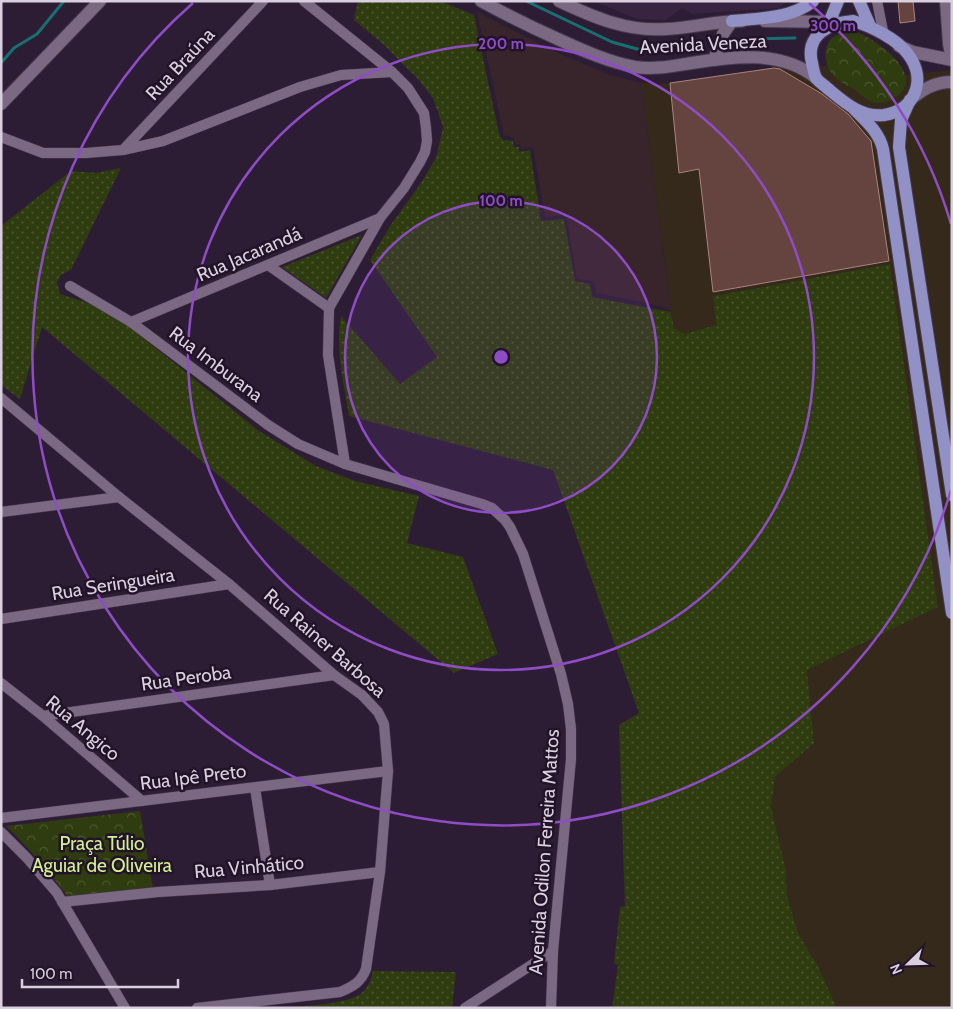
<svg xmlns="http://www.w3.org/2000/svg" width="953" height="1009" font-family="Cabin,sans-serif">
	<style>
		.commercial { fill: #34291a }
		.built { fill: #382440 }
		.medical { fill: #38252c }
		.grass { fill: url(#grass-dots) }
		.park { fill: url(#park-crowns) }
		.lines { fill: none; stroke-linecap: round; stroke-linejoin: round }
		.stream { stroke: #186f71; stroke-width: 3 }
		.building { fill: #65433e; stroke: #aa847e }
		.street-casing { stroke: #483a4e; stroke-width: 11 }
		.secondary-casing { stroke: #483a4e; stroke-width: 14 }
		.primary-casing { stroke: #483a4e; stroke-width: 14 }
		.street { stroke: #7b6883; stroke-width: 10 }
		.secondary { stroke: #7b6883; stroke-width: 12 }
		.primary { stroke: #9191c6; stroke-width: 12 }
		.ring { fill: none; stroke: #8e4dc5; stroke-width: 2.5 }
		.labels { text-anchor: middle; dominant-baseline: central; stroke-width: 5; stroke-linejoin: round; paint-order: stroke }
		.street-label { font-size: 19px; fill: #dacfde; stroke: #231329 }
		.park-label { font-size: 19px; fill: #d1f191; stroke: #231329 }
		.centre { fill: #8e4dc5; stroke: #231329; stroke-width: 2.5 }
		.ring-label { font-size: 15px; text-anchor: middle; font-weight: bold; fill: #8e4dc5; stroke: #231329; stroke-width: 5; stroke-linejoin: round; paint-order: stroke }
	</style>
	<defs>
		<pattern id="grass-dots" width="8" height="8" patternUnits="userSpaceOnUse" patternTransform="scale(1.25)"><rect width="8" height="8" fill="#2f3c0f"/><path d="M2 2h.1M6 6h.1" fill="none" stroke="#4d5732" stroke-width="1.8" stroke-linecap="round"/></pattern>
		<pattern id="park-crowns" width="20" height="18" patternUnits="userSpaceOnUse" patternTransform="scale(1.25)"><rect width="20" height="18" fill="#2f3c0f"/><path d="M2 6a3 3 0 1 1 6 0M12 15a3 3 0 1 1 6 0" fill="none" stroke="#4d5732"/></pattern>
	</defs>
	<rect width="100%" height="100%" fill="#2d1d34"/>
	<polygon class="commercial" points="827,66 834,76 872,102 878,103 905,81 905,75 952,70 952,1008 837,1008 817,964 799,935 787,896 786,870 771,807 775,777 814,743 807,670 938,607 890,264 713,296 716,325 684,334 674,328 671,310 641,83 656,84 670,83 777,67"/>
	<polygon class="built" points="593,1 787,1 779,8 692,14 682,8 666,20 637,19"/>
	<polygon class="medical" points="477,12 560,54 610,75 641,83 671,310 651,304 596,293 594,281 577,279 566,215 545,217 533,147 521,149 520,144 515,144 514,138 504,135"/>
	<g class="grass">
		<path d="M358,1H440L474,15L499,134L503,140L513,141L514,147H519V152L530,150L541,221L564,219L575,281L590,284L592,297L671,312L674,328L684,334L716,325L713,296L890,264L938,607L807,670L814,743L775,777L771,807L786,870L787,896L799,935L817,964L837,1008H612L618,965L614,963L620,907L625,906L619,725L639,713L553,470L349,416C344,383 335,349 341,316L400,384L437,357L370,260L390,226L419,186L436,158L443,127L433,98L418,79L383,44L354,20Z"/>
		<polygon points="121,168 71,270 61,275 57,282 60,294 88,303 128,326 259,431 316,466 355,481 419,496 407,543 463,557 498,654 454,673 42,327 20,399 1,385 1,226 71,171 96,173"/>
		<polygon points="362,235 326,298 282,267"/>
		<path d="M373,971L456,972L452,1008H280C300,1006 345,1005 360,994C368,989 371,980 373,971Z"/>
	</g>
	<g class="park">
		<path d="M844,32C849,32 855,32 859,33C880,42 930,78 893,99C889,101 883,103 878,103C870,103 861,95 855,90C848,86 838,81 833,75C825,66 822,49 831,39C834,36 840,34 844,32Z"/>
		<path d="M140,811L153,889L67,896C48,871 29,848 6,826Z"/>
	</g>
	<g class="lines">
		<g class="stream">
			<polyline points="526,1 612,42 637,49 668,49 697,45"/>
			<polyline points="744,39 795,38"/>
			<polyline points="1,63 14,48 37,34 64,1"/>
		</g>
	</g>
	<g class="building">
		<polygon points="898,1 913,1 915,21 900,23"/>
		<polygon points="774,68 780,69 822,94 848,114 871,141 889,261 713,292 699,169 679,173 670,83"/>
	</g>
	<g class="lines">
		<defs>
			<g id="street">
				<polyline points="304,1 392,72 408,88 424,113 426,128 427,141 425,152 420,162 404,188 380,218 329,308 328,355 345,464 482,504 492,508 505,520 510,527 523,554 561,674 568,704 571,729 571,759 553,951 551,1008"/>
				<polyline points="877,1 883,31 888,38"/>
				<polyline points="1,137 43,153 86,153 123,150 163,141 300,87 341,75 392,72"/>
				<polyline points="123,150 263,1"/>
				<polyline points="268,265 329,308"/>
				<polyline points="70,286 131,322 268,425 298,444 345,464"/>
				<polyline points="131,322 380,218"/>
				<path d="M1,398L119,497L229,584L334,675L362,695L378,712L384,724L388,771L380,872L366,969C361,982 354,986 340,992L197,1008"/>
				<polyline points="1,512 119,497"/>
				<polyline points="1,619 229,584"/>
				<polyline points="1,683 43,716 142,801"/>
				<polyline points="43,716 334,675"/>
				<polyline points="255,788 270,885"/>
				<polyline points="1,818 388,771"/>
				<polyline points="1,832 27,858 57,893 125,1008"/>
				<polyline points="62,902 158,892 270,885 380,872"/>
				<polyline points="465,1008 553,951"/>
			</g>
			<g id="secondary">
				<path d="M481,1C507,15 533,28 560,40C584,51 609,62 635,67C654,70 673,66 692,63C734,56 782,50 816,78"/>
				<path d="M559,1C593,17 627,32 666,29C691,28 716,21 742,21"/>
				<polyline points="946,1 949,44 952,59"/>
				<polyline points="765,21 837,22"/>
				<polyline points="899,46 913,52 952,60"/>
				<polyline points="714,60 723,34 732,21"/>
				<path d="M910,100C923,89 935,82 952,82"/>
				<polyline points="1,104 100,1"/>
			</g>
			<g id="primary">
				<polyline points="859,1 870,26"/>
				<path d="M732,21C759,18 791,19 813,1"/>
				<path d="M853,21C871,26 897,39 908,54C927,79 916,110 884,115C861,118 844,102 827,88C824,85 819,82 816,78C814,74 813,68 812,63C805,35 829,23 853,21Z"/>
				<polyline points="823,30 831,18 838,1"/>
				<polyline points="910,100 901,120 899,147 952,495"/>
				<path d="M854,109C866,121 879,132 883,149L952,613"/>
			</g>
		</defs>
		<use href="#street" class="street-casing"/>
		<use href="#secondary" class="secondary-casing"/>
		<use href="#primary" class="primary-casing"/>
		<use href="#street" class="street"/>
		<use href="#secondary" class="secondary"/>
		<use href="#primary" class="primary"/>
	</g>
	<circle cx="501" cy="357" r="156" fill="#8e4dc5" fill-opacity=".12"/>
	<g class="ring">
		<circle cx="501" cy="357" r="156"/>
		<circle cx="501" cy="357" r="313"/>
		<path d="M951 490A469 469 0 1 1 193 3M809 3A469 469 0 0 1 951 224"/>
	</g>
	<g class="labels">
		<g class="street-label">
			<text transform="translate(703 44) rotate(-3)">Avenida Veneza</text>
			<text transform="translate(180 64) rotate(-47)">Rua Braúna</text>
			<text transform="translate(249 254) rotate(-23)">Rua Jacarandá</text>
			<text transform="translate(216 364) rotate(37)">Rua Imburana</text>
			<text transform="translate(113 584) rotate(-9)">Rua Seringueira</text>
			<text transform="translate(325 643) rotate(41)">Rua Rainer Barbosa</text>
			<text transform="translate(186 678) rotate(-8)">Rua Peroba</text>
			<text transform="translate(83 728) rotate(40)">Rua Angico</text>
			<text transform="translate(193 777) rotate(-7)">Rua Ipê Preto</text>
			<text transform="translate(544 852) rotate(-86)">Avenida Odilon Ferreira Mattos</text>
			<text transform="translate(249 867) rotate(-5)">Rua Vinhático</text>
		</g>
		<g class="park-label">
			<text x="102" y="843">Praça Túlio<tspan x="102" dy="22">Aguiar de Oliveira</tspan></text>
		</g>
	</g>
	<circle cx="501" cy="357" r="8" class="centre"/>
	<g class="ring-label">
		<text x="833" y="31">300 m</text>
		<text x="501" y="49">200 m</text>
		<text x="501" y="206">100 m</text>
	</g>
	<rect width="953" height="1009" fill="none" stroke="#dacfde" stroke-width="5"/>
	<g transform="translate(908 964) rotate(247)" stroke="#231329" stroke-width="4" paint-order="stroke">
	<path d="M0-4L9 19L0 12L-9 19Z" fill="#dacfde"/>
	<text y="-8" font-size="14" font-weight="bold" text-anchor="middle" fill="#dacfde">N</text>
	</g>
	<path d="M22 979v8h156v-8" fill="none" stroke="#dacfde" stroke-width="2.5"/>
	<text x="30" y="979" font-size="15" fill="#dacfde" stroke="#231329" stroke-width="4" paint-order="stroke">100 m</text>
</svg>
